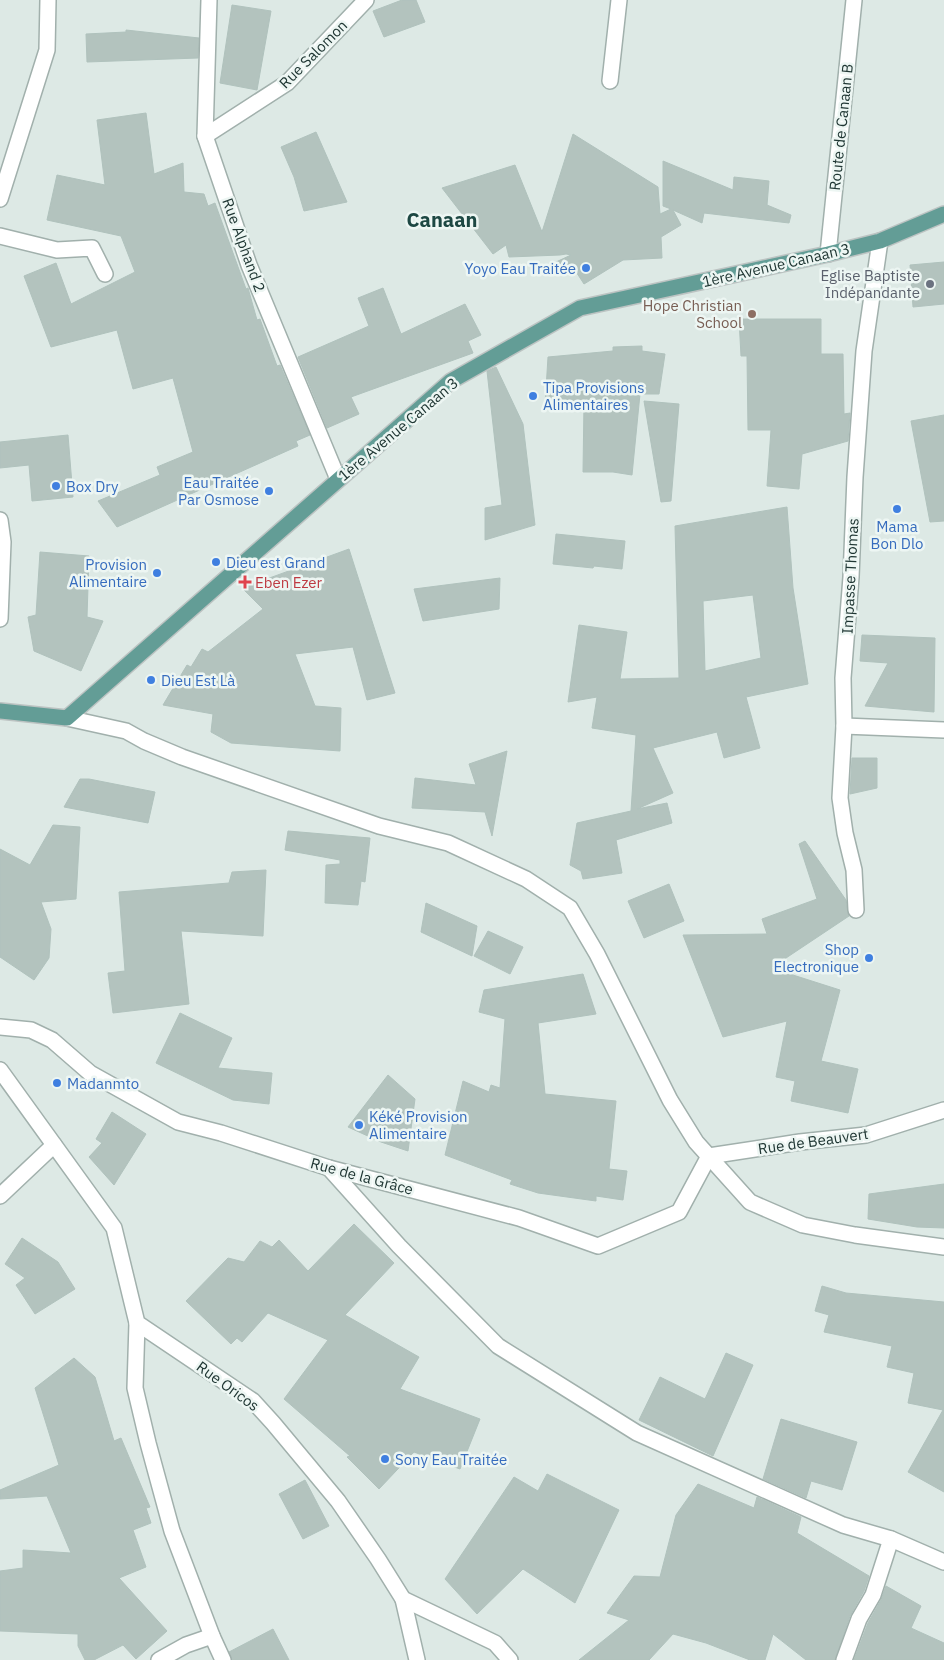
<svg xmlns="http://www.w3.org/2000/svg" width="944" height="1660" font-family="'IBM Plex Sans',sans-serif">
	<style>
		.building { fill: #b3c3be; stroke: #b0c2bd; fill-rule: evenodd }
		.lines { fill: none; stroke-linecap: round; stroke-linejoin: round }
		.minor-casing { stroke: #a1b0ac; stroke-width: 18 }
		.major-casing { stroke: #bcc3c2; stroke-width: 18 }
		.minor { stroke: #fff; stroke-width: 15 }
		.major { stroke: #639d96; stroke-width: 15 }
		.shop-dot { fill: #3f7fe0; stroke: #edf6f3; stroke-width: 2 }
		.worship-dot { fill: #6b7280; stroke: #edf6f3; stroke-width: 2 }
		.education-dot { fill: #8d6e63; stroke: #edf6f3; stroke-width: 2 }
		.health-dot { fill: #e0444e; stroke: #edf6f3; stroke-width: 2 }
		.labels { text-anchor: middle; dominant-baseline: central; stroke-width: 5; stroke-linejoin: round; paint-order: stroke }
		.street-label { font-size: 15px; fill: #203734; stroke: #edf6f3 }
		.shop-label { font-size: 15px; fill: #366cbe; stroke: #edf6f3; text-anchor: start }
		.worship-label { font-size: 15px; fill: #5b616d; stroke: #edf6f3; text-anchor: end }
		.education-label { font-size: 15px; fill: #785e54; stroke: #edf6f3; text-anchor: end }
		.health-label { font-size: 15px; fill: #be3a42; stroke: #edf6f3; text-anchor: start }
		.district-label { font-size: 20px; font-weight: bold; fill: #1d4843; stroke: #edf6f3 }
	</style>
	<rect width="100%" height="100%" fill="#dde9e5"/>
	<g class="building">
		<polygon points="402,0 416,0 425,22 384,37 373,11"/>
		<polygon points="232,5 271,11 257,90 220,83"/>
		<polygon points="126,30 199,38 198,58 87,62 86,34 126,32"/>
		<polygon points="146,113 154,174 183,163 184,192 204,194 208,206 215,203 246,289 248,288 257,320 260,319 277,366 280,365 310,435 296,441 298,446 117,527 98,501 160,475 157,467 193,452 173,378 133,389 117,330 51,347 24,276 56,263 71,304 135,272 121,236 47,220 57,175 105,185 97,120"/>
		<polygon points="316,132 347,202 304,211 294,177 281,147"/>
		<polygon points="573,134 658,187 660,214 671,209 663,206 663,161 733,190 734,177 769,181 767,205 791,215 789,223 704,213 702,223 673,210 681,225 661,237 662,258 623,260 584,284 571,264 556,265 556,262 571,255 566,254 560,255 509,257 506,245 493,254 442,188 515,165 542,232"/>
		<polygon points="944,262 944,304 913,307 910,265"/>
		<polygon points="383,288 401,334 465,304 481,335 468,341 473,353 351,397 359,414 327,428 298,357 369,326 358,298"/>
		<polygon points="739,319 821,319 821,354 843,354 844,414 850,413 848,441 802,454 799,489 767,486 771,430 748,430 747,356 741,356"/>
		<polygon points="642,346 642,351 665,354 659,394 640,394 632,475 613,472 583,472 584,403 545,405 548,357 613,351 613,347"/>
		<polygon points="496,367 523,424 535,525 485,540 485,508 502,505 487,371"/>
		<polygon points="644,401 679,404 671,501 661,502"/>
		<polygon points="944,415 944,521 930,522 911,421"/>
		<polygon points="68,435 73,497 32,501 29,465 0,468 0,442"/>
		<path d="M787,507L793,588L808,684L746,697L760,748L724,758L717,732L653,748L673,793L637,809L667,803L672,823L616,840L622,873L583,879L581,871L570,865L577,823L631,811L636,735L592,728L597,697L568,702L579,625L627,632L620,679L679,678L675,526ZM753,595L761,658L705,671L703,601Z"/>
		<polygon points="556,534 625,541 622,569 594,566 593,568 553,564"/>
		<polygon points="349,549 395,693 367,700 353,647 295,654 315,706 341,708 340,751 231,743 211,732 213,714 163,705 187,665 191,667 202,649 208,652 263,609 242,588"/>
		<polygon points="40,552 89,556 87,617 103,621 81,671 34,651 28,617 36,615"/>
		<polygon points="500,578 499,609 423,621 414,589"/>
		<polygon points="862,635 935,638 934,712 865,706 888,663 860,661"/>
		<polygon points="507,751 492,836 485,812 412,808 415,778 476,785 469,764"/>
		<polygon points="852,758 877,758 877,788 850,794"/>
		<polygon points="80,779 89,779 155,792 148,823 64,807"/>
		<polygon points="53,825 80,827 76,899 41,902 51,929 49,958 34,980 0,957 0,849 30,865"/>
		<polygon points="288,831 370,838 365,882 361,881 358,905 325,903 326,865 340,864 340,860 285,850"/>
		<polygon points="805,841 846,900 849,916 771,968 840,990 821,1061 858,1069 848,1113 791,1101 795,1081 776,1077 787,1021 723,1037 683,935 767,934 762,919 817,899 799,844"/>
		<polygon points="266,870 263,936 181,931 189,1004 113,1013 108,973 125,971 119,892 229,883 232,872"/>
		<polygon points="669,884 684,921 644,938 628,901"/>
		<polygon points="426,903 477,926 472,956 421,932"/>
		<polygon points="488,931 523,947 510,974 474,956"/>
		<polygon points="583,974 596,1014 538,1023 545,1094 616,1101 609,1169 627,1171 623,1200 596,1196 596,1201 538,1193 510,1184 512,1180 445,1155 463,1081 489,1092 491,1085 500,1088 505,1019 479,1012 484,990"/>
		<polygon points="180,1013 232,1038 218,1068 272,1073 269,1104 233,1100 156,1063"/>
		<polygon points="388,1075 415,1099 408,1151 381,1142 348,1127"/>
		<polygon points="112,1112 146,1134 114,1185 89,1157 102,1143 96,1139"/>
		<polygon points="944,1184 944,1228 917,1227 868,1219 869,1194"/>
		<polygon points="354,1224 394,1263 345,1315 419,1357 400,1389 480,1419 460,1469 414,1452 379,1489 347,1457 350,1456 284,1399 328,1340 268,1313 242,1342 237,1338 231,1344 186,1301 228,1258 244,1262 260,1241 272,1247 279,1240 308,1271"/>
		<polygon points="22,1238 58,1262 75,1289 35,1314 16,1285 25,1278 5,1264"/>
		<polygon points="822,1286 846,1293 944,1302 944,1492 908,1472 943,1410 908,1403 914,1373 887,1367 892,1346 824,1332 829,1315 815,1311"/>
		<polygon points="726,1353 753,1365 713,1456 639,1420 660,1377 705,1399"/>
		<polygon points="74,1358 95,1377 114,1441 121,1438 150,1507 146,1508 151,1523 133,1530 146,1567 119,1578 167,1631 136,1659 123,1645 94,1660 85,1660 78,1646 78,1634 0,1631 0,1571 23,1568 23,1550 71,1553 47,1496 0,1499 0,1490 59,1465 35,1388"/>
		<polygon points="781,1419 857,1442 842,1490 811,1481 806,1498 763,1479"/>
		<polygon points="547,1474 619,1510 575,1603 523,1569 477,1614 445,1579 514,1477 538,1491"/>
		<polygon points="305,1480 329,1526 303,1539 279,1494"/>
		<polygon points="698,1484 754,1508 757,1497 801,1517 797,1533 869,1576 864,1591 850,1616 835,1660 806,1660 773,1634 765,1660 750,1660 706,1643 673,1634 649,1660 579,1660 629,1620 607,1613 634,1576 660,1577 676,1515"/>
		<polygon points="886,1586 921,1606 911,1628 944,1643 944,1660 854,1660 868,1623 881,1600"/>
		<polygon points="273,1629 289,1660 232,1660 229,1652"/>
	</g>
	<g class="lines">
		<defs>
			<g id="minor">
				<polyline points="209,0 205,136 249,265 338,479"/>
				<polyline points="610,81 619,0"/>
				<polyline points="205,136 287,83 366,0"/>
				<polyline points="0,199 47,50 48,0"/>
				<polyline points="0,236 57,250 92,248 105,274"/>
				<polyline points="828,254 854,0"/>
				<polyline points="0,520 3,542 0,619"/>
				<polyline points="67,718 126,731 144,741 182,757 379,826 448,843 526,879 570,908 597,954 670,1100 696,1142 750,1202 803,1225 855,1235 944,1247"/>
				<polyline points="844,726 944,730"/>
				<polyline points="856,910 854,870 845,833 840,798 844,726 843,678 851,577 855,477 864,351 880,241"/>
				<polyline points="0,1027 31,1030 52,1040 90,1073 178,1122 221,1133 329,1168 519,1218 598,1246 679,1212 709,1156 800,1142 866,1135 944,1110"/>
				<polyline points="0,1070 114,1228 137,1323 253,1401 273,1423 338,1501 378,1559 403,1599 495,1643 510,1660"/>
				<polyline points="329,1168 399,1246 498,1346 637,1433 843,1525 891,1539 944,1562"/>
				<polyline points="0,1196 54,1145"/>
				<polyline points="137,1323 135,1388 148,1443 172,1531 212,1636 223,1660"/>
				<polyline points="403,1599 417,1660"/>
				<polyline points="159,1660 186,1645 212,1636"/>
				<polyline points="844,1660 859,1619 873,1595 891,1539"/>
			</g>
			<polyline id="major" points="0,711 67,718 451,381 580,308 828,254 880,241 944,214"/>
		</defs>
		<use href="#minor" class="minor-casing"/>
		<use href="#major" class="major-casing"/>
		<use href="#minor" class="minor"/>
		<use href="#major" class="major"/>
	</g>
	<g class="shop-dot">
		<circle cx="586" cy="268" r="5"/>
		<circle cx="533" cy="396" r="5"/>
		<circle cx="56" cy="486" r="5"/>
		<circle cx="269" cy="491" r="5"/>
		<circle cx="897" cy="509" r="5"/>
		<circle cx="216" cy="562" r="5"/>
		<circle cx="157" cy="573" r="5"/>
		<circle cx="151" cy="680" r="5"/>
		<circle cx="869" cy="958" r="5"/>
		<circle cx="57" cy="1083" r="5"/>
		<circle cx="359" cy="1125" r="5"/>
		<circle cx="385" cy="1459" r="5"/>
	</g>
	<circle class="worship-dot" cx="930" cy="284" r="5"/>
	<circle class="education-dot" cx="752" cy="314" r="5"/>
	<path class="health-dot" d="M242.5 574.5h5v5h5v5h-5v5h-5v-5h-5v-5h5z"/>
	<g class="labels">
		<g class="street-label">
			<text transform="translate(313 54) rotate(-45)">Rue Salomon</text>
			<text transform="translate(841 127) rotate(-84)">Route de Canaan B</text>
			<text transform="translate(244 245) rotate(70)">Rue Alphand 2</text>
			<text transform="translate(776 265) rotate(-13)">1ère Avenue Canaan 3</text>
			<text transform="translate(398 429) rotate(-40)">1ère Avenue Canaan 3</text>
			<text transform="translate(850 576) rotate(-87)">Impasse Thomas</text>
			<text transform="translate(813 1141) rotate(-8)">Rue de Beauvert</text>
			<text transform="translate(362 1176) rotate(15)">Rue de la Grâce</text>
			<text transform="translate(228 1386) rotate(36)">Rue Oricos</text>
		</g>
		<g class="shop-label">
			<text x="576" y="268" text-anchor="end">Yoyo Eau Traitée</text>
			<text x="543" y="387">Tipa Provisions<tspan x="543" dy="17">Alimentaires</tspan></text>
			<text x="259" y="482" text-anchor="end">Eau Traitée<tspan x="259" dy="17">Par Osmose</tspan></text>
			<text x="66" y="486">Box Dry</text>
			<text x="897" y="526" text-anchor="middle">Mama<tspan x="897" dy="17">Bon Dlo</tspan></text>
			<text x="226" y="562">Dieu est Grand</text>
			<text x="147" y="564" text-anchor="end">Provision<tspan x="147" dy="17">Alimentaire</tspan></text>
			<text x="161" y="680">Dieu Est Là</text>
			<text x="859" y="949" text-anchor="end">Shop<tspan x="859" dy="17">Electronique</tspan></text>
			<text x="67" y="1083">Madanmto</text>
			<text x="369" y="1116">Kéké Provision<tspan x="369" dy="17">Alimentaire</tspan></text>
			<text x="395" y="1459">Sony Eau Traitée</text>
		</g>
		<g class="worship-label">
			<text x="920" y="275">Eglise Baptiste<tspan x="920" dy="17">Indépandante</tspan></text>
		</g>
		<g class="education-label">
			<text x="742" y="305">Hope Christian<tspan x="742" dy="17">School</tspan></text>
		</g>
		<g class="health-label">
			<text x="255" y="582">Eben Ezer</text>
		</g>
		<g class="district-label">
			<text x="442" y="219">Canaan</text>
		</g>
	</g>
</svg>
